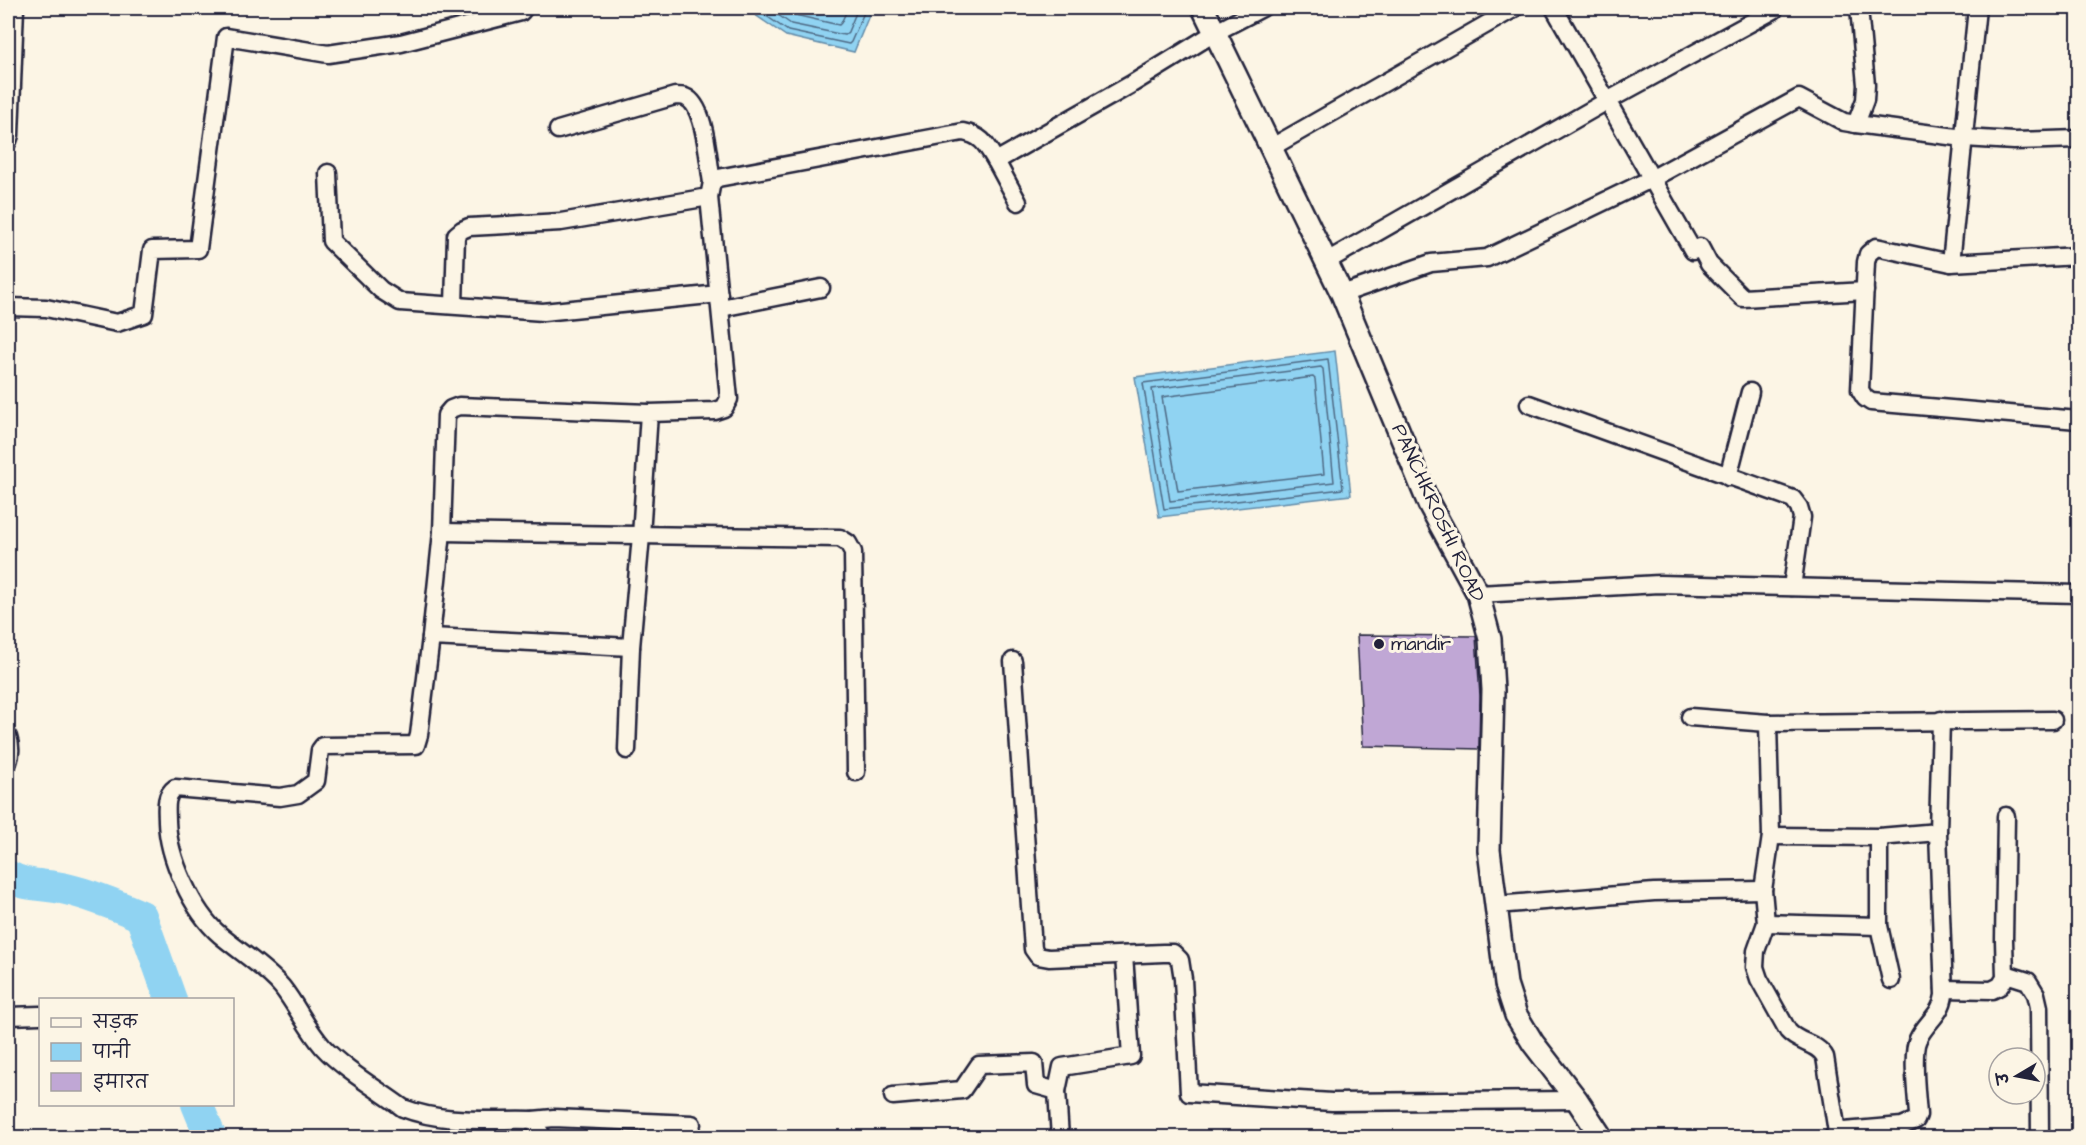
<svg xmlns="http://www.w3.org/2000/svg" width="2086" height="1145" font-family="'Architects Daughter','Playpen Sans Deva',sans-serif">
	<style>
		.water { fill: #90d3f2; stroke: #648ca9; stroke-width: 1.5 }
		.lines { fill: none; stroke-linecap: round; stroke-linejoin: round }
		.shore { stroke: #4e6984; stroke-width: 1.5 }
		.river { stroke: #90d3f2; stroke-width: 32 }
		.building { fill: #c0a7d5; stroke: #22223b; stroke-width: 1.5 }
		.minor-casing { stroke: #22223b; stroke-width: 21 }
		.tertiary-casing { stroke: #22223b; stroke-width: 26 }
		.minor { stroke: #fcf5e5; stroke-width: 16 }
		.tertiary { stroke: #fcf5e5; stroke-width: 21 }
		.poi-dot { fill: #22223b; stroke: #fcf5e5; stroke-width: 2 }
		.labels { text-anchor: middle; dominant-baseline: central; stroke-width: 6; stroke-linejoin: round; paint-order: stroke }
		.street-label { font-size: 20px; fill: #22223b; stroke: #fcf5e5 }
		.poi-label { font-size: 20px; fill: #22223b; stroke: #fcf5e5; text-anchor: start }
	</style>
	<rect width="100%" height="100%" fill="#fcf5e5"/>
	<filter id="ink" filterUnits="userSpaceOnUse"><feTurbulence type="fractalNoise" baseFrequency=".0167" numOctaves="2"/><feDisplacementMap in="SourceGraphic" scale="12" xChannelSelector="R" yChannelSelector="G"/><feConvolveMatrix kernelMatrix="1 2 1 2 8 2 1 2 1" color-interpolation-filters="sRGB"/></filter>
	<g filter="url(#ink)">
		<g class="water">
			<polygon points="745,8 872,8 854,52 786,36"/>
			<polygon points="1335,351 1351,495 1159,517 1135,377"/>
		</g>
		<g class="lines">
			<g class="shore">
				<polyline points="755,8 788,31 849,44 851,42 866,8"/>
				<polyline points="768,8 791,24 844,35 847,34 858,8"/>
				<polyline points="784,8 795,15 839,25 841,23 848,8"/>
				<polygon points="1328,359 1343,489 1164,509 1143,383"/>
				<polygon points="1321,367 1323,369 1334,482 1170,501 1152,389"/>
				<polygon points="1313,377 1315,379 1324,474 1178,491 1162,397"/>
			</g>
			<g class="river">
				<path d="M8,876C25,887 46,884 66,889C92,895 116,905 141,916L171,1000"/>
				<polyline points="197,1104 211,1138"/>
			</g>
		</g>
		<polygon class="building" points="1357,635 1476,636 1480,696 1479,749 1363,746"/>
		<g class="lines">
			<defs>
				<g id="minor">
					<polyline points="1554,8 1693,251"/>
					<polyline points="1977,8 1951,263 2078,256"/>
					<polyline points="1856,124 1865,100 1866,85 1859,8"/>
					<path d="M558,130L675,96C678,96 682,96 685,97C706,105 708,162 712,182"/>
					<polyline points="8,141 10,135 15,8"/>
					<polyline points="1272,147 1515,8"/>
					<polyline points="996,161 1018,202"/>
					<polyline points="328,173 331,241 381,290 400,302 543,312 719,294"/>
					<polyline points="1700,247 1709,264 1743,298 1865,291"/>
					<polyline points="1327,261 1607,101 1774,10 1772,8"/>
					<polyline points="1951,263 1876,247 1868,254 1866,262 1860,390 1865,398 1871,402 2078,420"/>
					<polyline points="1342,294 1431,263 1487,258 1653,178 1799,98 1844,122 1856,124 1964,138 2014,141 2078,139"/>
					<polyline points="454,305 456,235 462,230 469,227 561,222 709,197"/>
					<polyline points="8,307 46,308 117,323 144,314 152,250 198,249 226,37 328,54 401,43 521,12 524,8"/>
					<polyline points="721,308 821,288"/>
					<polyline points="1529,404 1793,499 1799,507 1802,517 1792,587"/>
					<polyline points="1728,477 1750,392"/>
					<polyline points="442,532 840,538 848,543 853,552 856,772"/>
					<polyline points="1478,594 1659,584 2078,594"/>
					<polyline points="431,637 442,532 446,415 451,409 459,406 649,413"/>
					<polyline points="1013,661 1033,949 1038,956 1049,958 1163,953 1173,953 1180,960 1183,979 1189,1093 1332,1102 1577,1100"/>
					<polyline points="1690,717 1768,723 2053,720"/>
					<path d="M1768,723L1771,836L1763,890L1766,923L1756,951L1755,967L1759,979L1788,1031C1798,1043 1818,1043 1825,1057L1837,1132"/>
					<path d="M8,737C11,746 11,754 8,762"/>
					<polyline points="627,750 631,647"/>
					<polyline points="1771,836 1879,837 1938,832"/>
					<polyline points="1879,837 1879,926 1891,980"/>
					<polyline points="1496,905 1654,892 1763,890"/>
					<polyline points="1766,923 1879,926"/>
					<polyline points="2006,974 2028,981 2036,994 2039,1007 2040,1138"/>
					<polyline points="1944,989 1992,990 2000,986 2005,978 2004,940 2006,816"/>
					<polyline points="8,1016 40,1015"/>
					<polyline points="893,1096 962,1090 979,1065 1034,1063 1036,1085 1057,1091"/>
					<polyline points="533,1120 554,1118 692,1124"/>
					<path d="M543,1138L533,1120C490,1119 444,1124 403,1108C379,1090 343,1069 323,1047C307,1029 297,1006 282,987C265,967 240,952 220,935C192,911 168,857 167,821C167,810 164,796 175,788L280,797L298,794L316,781L320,750L323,746L416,745L419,735L431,637L631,647L641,536L649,413L715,411L724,408L729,399L709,197L712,182L718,178L963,132C983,136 986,145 996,161L1130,85L1216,32L1262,8"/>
					<polyline points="1060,1138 1057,1091 1062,1067 1131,1056 1124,955"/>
					<path d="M1832,1138L1837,1132L1844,1131L1902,1126L1916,1120L1918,1115C1917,1098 1911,1053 1918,1039C1926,1022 1942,1014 1944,995L1938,832L1941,720"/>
				</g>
				<polyline id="tertiary" points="1203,8 1342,294 1429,504 1478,594 1490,639 1493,690 1489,850 1506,984 1516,1015 1533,1043 1577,1100 1602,1138"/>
			</defs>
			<use href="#minor" class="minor-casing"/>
			<use href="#tertiary" class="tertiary-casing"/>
			<use href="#minor" class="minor"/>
			<use href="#tertiary" class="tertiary"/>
		</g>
	</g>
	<circle class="poi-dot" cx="1379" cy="644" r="6"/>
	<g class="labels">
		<g class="street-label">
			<text transform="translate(1438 513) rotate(65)">PANCHKROSHI ROAD</text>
		</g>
		<g class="poi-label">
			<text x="1391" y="644">mandir</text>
		</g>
	</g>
	<rect width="2086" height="1145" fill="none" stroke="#fcf5e5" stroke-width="30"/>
	<rect x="15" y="15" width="2056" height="1115" fill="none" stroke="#22223b" stroke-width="2" filter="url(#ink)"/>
	<rect x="39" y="998" width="195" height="108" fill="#fcf5e5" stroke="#a5a1a1" stroke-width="1.5"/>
	<rect x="51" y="1018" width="30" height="9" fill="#fcf5e5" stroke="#a5a1a1" stroke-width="1.5"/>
	<text x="93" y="1028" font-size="18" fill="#22223b">सड़क</text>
	<rect x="51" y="1043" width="30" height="18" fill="#90d3f2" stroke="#a5a1a1" stroke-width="1.5"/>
	<text x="93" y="1058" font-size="18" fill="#22223b">पानी</text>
	<rect x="51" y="1073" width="30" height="18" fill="#c0a7d5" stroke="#a5a1a1" stroke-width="1.5"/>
	<text x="93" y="1088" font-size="18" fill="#22223b">इमारत</text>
	<g transform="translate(2017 1076) rotate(260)"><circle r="28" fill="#fcf5e5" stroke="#a5a1a1" stroke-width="1.5"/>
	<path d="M0-4.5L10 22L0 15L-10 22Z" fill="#22223b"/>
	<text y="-9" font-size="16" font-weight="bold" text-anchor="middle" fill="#22223b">उ</text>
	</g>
</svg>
